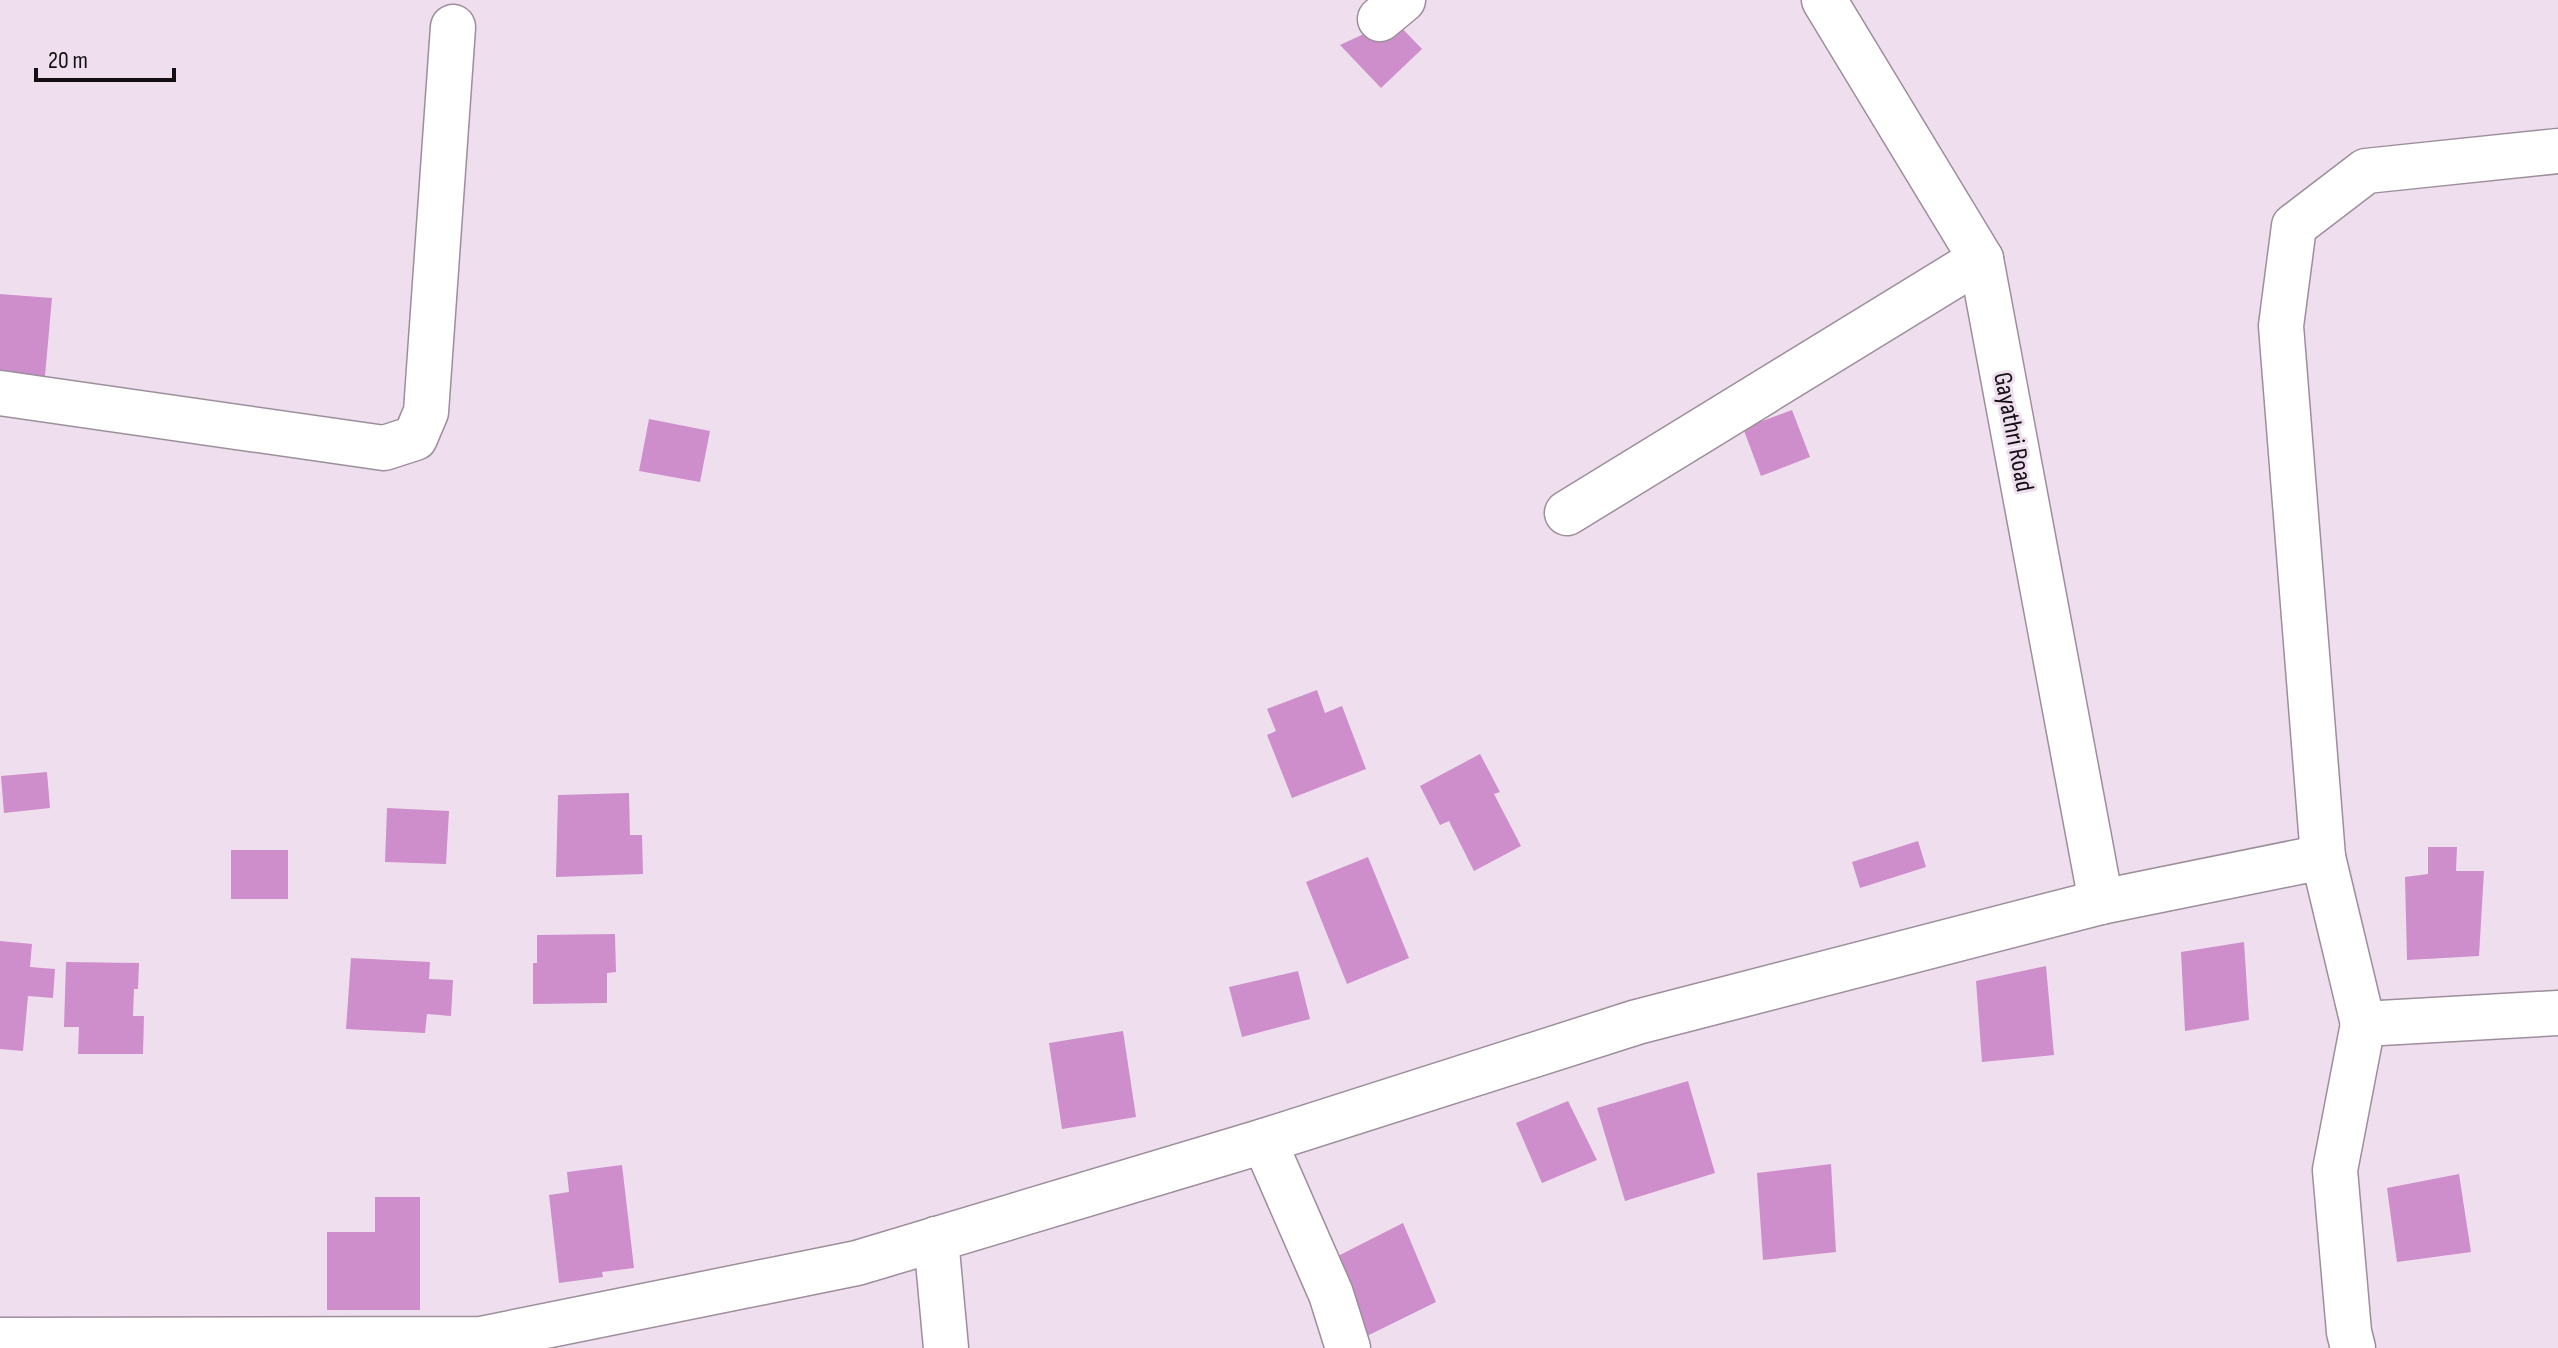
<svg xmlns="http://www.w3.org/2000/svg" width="2558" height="1348" font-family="'Sofia Sans Condensed',sans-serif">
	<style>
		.building { fill: #ce8ecb }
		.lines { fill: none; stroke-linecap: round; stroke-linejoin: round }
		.minor-casing { stroke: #9d8e9c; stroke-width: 47 }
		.minor { stroke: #fff; stroke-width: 44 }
		.labels { text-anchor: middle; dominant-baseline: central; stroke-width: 6; stroke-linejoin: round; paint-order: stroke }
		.street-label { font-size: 26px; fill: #140f14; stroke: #efdfee }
	</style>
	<rect width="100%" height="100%" fill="#efdfee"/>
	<g class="building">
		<polygon points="1394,20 1422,49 1381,88 1340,45"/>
		<polygon points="0,294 52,298 44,387 0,384"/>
		<polygon points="1792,410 1810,457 1761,476 1743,428"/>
		<polygon points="649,419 710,431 700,482 639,471"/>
		<polygon points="1317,690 1325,713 1342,706 1366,769 1292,798 1267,735 1276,731 1267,709"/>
		<polygon points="1480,754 1500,792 1494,794 1521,846 1474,871 1449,821 1440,825 1420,786"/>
		<polygon points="47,772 50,808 4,813 1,776"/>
		<polygon points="629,793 630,835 642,835 643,874 556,877 558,795"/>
		<polygon points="387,808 449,811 446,864 385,862"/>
		<polygon points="1918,841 1926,867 1860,888 1852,862"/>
		<polygon points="2428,847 2457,847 2456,871 2484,871 2479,956 2407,960 2405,877 2428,874"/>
		<rect x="231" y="850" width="57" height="49"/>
		<polygon points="1368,857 1409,958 1347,984 1306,882"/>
		<polygon points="615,934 616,972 607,973 607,1003 533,1004 533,963 537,963 537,935"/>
		<polygon points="0,941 32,944 30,967 55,969 53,998 28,996 23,1051 0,1049"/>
		<polygon points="2244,942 2249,1020 2185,1031 2181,952"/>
		<polygon points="351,958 430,962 429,979 453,980 451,1016 427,1014 425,1033 346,1029"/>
		<polygon points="66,962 139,963 138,989 134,989 133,1016 144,1016 143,1054 78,1054 79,1027 64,1027"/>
		<polygon points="2046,966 2054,1055 1982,1062 1976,981"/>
		<polygon points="1298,971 1310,1019 1242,1037 1229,987"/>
		<polygon points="1123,1031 1136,1117 1062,1129 1049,1043"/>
		<polygon points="1688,1081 1715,1173 1625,1201 1597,1108"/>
		<polygon points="1568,1101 1597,1160 1542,1183 1516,1123"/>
		<polygon points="1831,1164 1836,1252 1763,1260 1757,1173"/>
		<polygon points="622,1165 634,1268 602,1272 603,1277 559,1283 549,1195 569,1192 567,1172"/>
		<polygon points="2459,1174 2471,1252 2397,1262 2387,1188"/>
		<polygon points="375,1197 420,1197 420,1310 327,1310 327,1232 375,1232"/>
		<polygon points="1403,1223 1436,1302 1367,1336 1328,1261"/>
	</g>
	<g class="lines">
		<defs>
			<g id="minor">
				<polyline points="1824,0 1981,259 2101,902"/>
				<polyline points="1380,19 1403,0"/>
				<polyline points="0,393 384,448 415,438 426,412 453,27"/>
				<polyline points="1567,513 1981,259"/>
				<polyline points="2323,857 2281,326 2294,226 2366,171 2558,151"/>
				<polyline points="1264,1141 1331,1294 1348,1348"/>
				<polyline points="936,1239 946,1348"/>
				<polyline points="0,1340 481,1339 857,1263 1264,1141 1637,1022 2101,902 2323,857 2363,1024 2558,1013"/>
				<polyline points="2353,1348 2349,1332 2335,1170 2363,1024"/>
			</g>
		</defs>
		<use href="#minor" class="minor-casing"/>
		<use href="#minor" class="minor"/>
	</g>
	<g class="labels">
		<g class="street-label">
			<text transform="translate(2013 432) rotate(79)">Gayathri Road</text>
		</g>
	</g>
	<path d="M36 68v12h138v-12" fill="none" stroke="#140f14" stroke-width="4"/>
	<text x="48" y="68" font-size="24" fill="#140f14" stroke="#efdfee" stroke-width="6" paint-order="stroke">20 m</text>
</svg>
